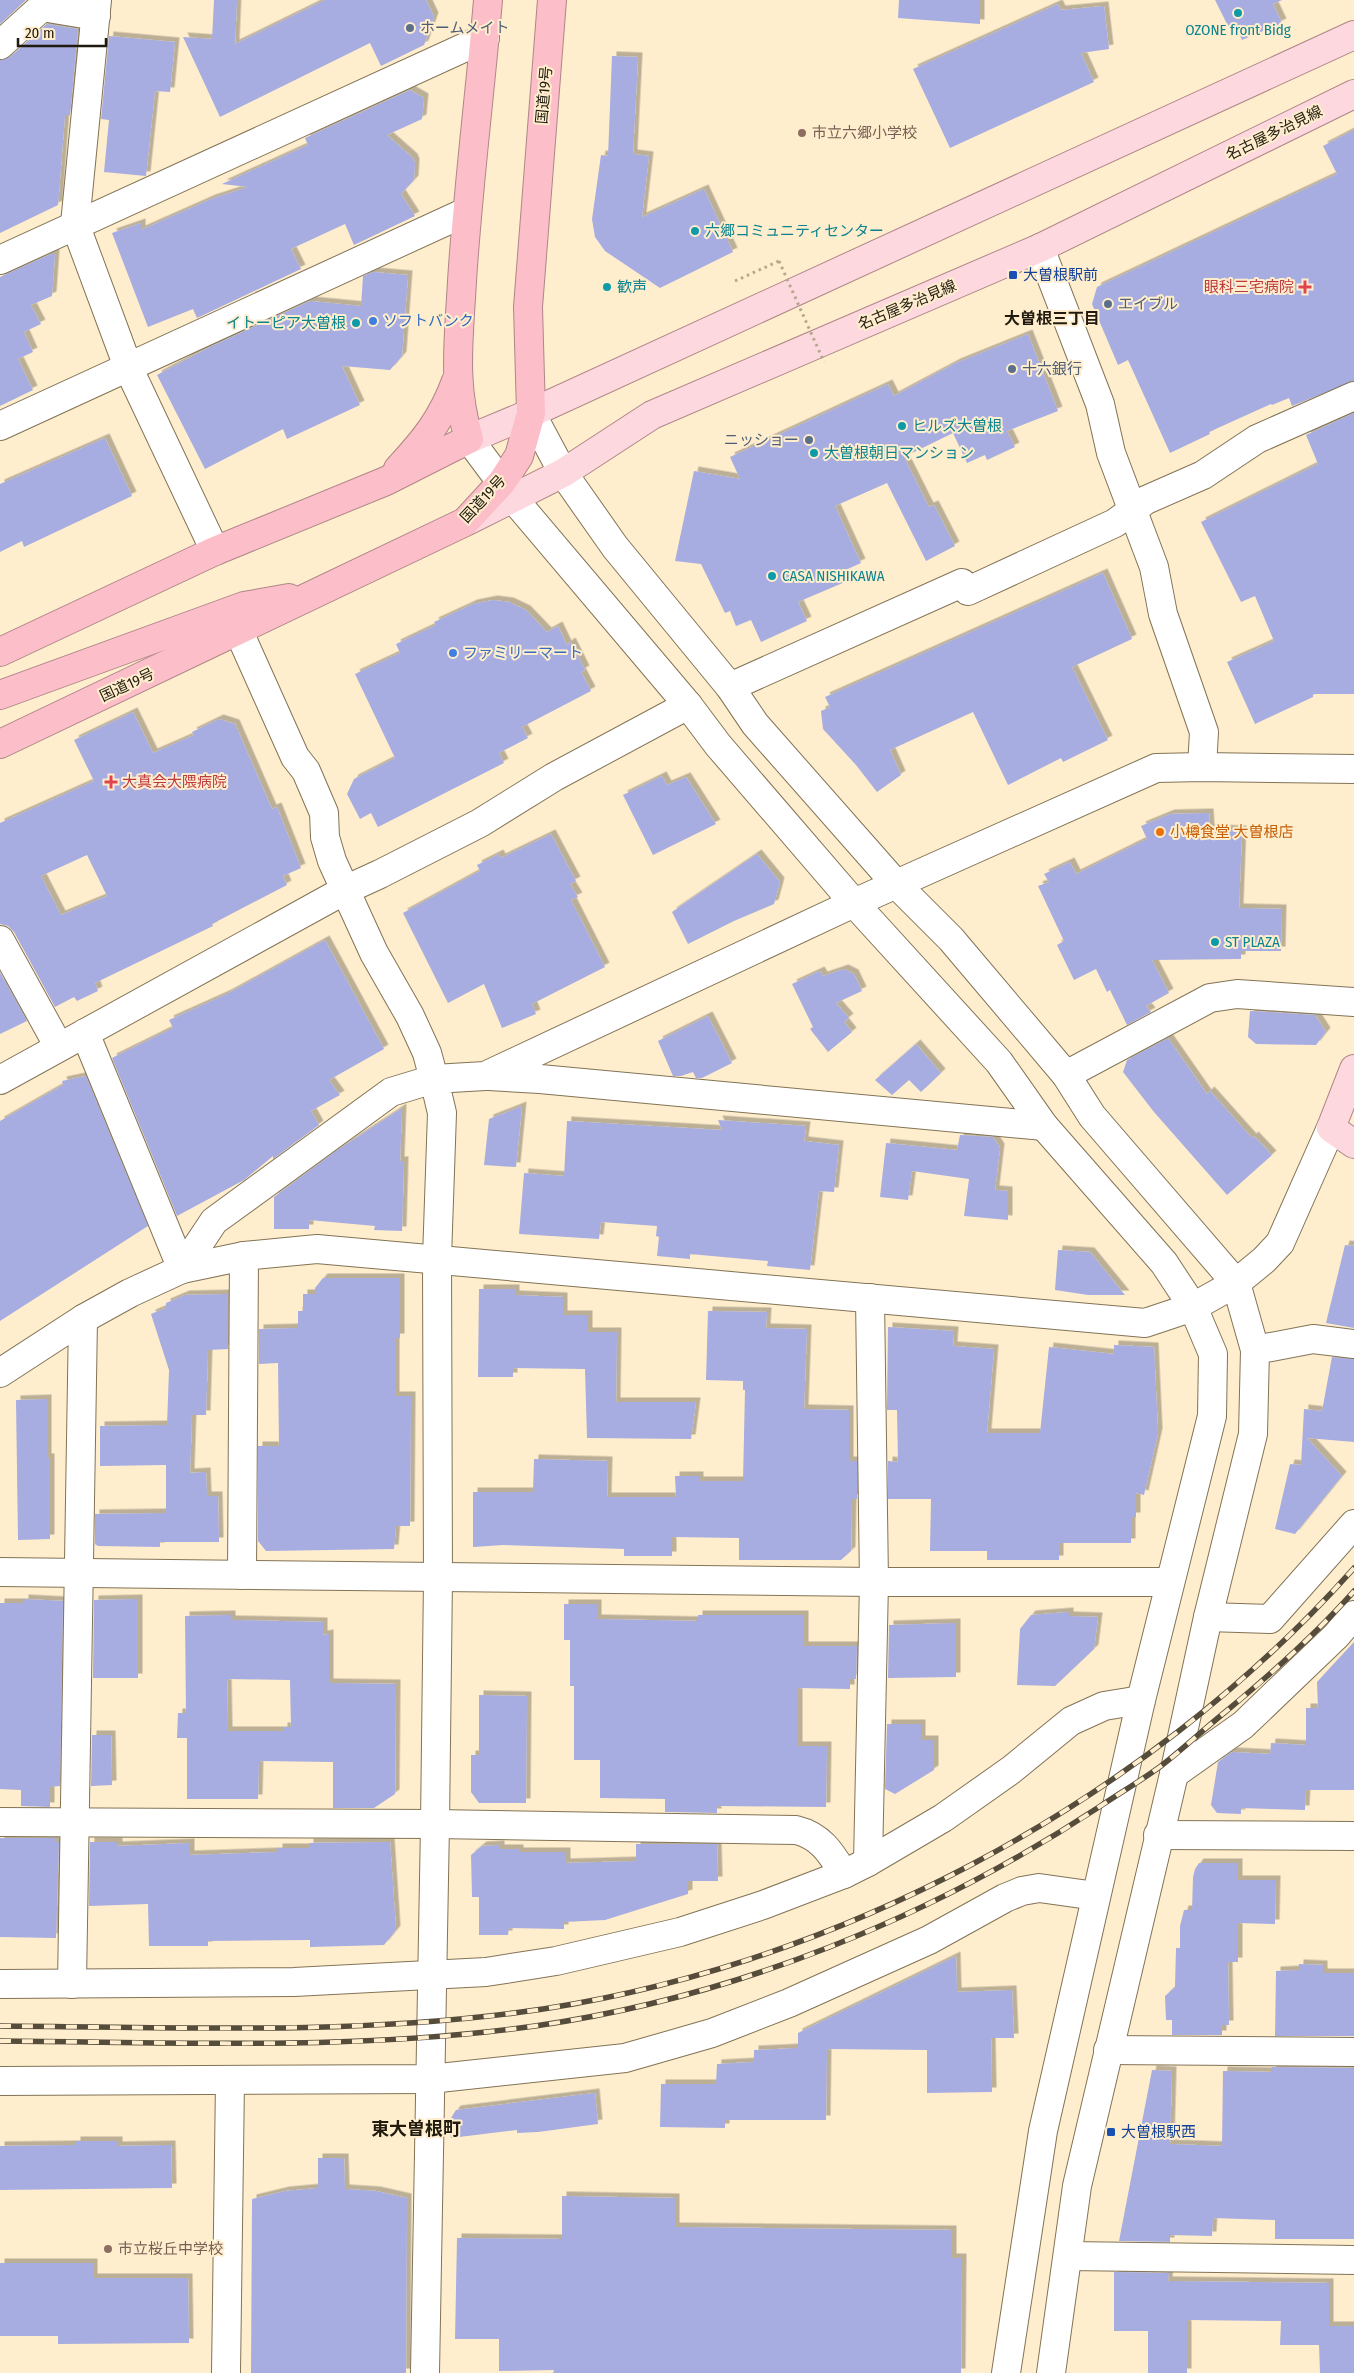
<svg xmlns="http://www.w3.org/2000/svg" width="1354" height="2373" font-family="'Fira Sans Condensed','Noto Sans JP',sans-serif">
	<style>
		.building { fill: #a7ace1; fill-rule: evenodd; filter: url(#shadow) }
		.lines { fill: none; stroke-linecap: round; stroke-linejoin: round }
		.minor-casing { stroke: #827356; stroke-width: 30 }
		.major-casing { stroke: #af8688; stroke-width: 30 }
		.highway-casing { stroke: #af8688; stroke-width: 30 }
		.path { stroke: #b4a78d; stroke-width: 3; stroke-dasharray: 2.5 4; stroke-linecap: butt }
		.minor { stroke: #fff; stroke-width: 28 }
		.major { stroke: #fdd9df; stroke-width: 28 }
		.highway { stroke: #fcbfc9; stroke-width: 28 }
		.rail-casing { stroke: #554c3b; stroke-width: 5.5 }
		.rail { stroke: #ffeecd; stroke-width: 4; stroke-dasharray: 11; stroke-linecap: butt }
		.path-bridge { stroke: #b4a78d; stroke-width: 3; stroke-dasharray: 2.5 4; stroke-linecap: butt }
		.culture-dot { fill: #0f9aa8; stroke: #ffeecd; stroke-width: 2 }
		.service-dot { fill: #5c6f8a; stroke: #ffeecd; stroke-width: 2 }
		.education-dot { fill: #8d6e63; stroke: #ffeecd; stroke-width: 2 }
		.transit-dot { fill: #1a4fb4; stroke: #ffeecd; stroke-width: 2 }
		.health-dot { fill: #e0444e; stroke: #ffeecd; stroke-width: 2 }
		.shop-dot { fill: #3f7fe0; stroke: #ffeecd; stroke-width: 2 }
		.food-dot { fill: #e8710a; stroke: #ffeecd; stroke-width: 2 }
		.labels { text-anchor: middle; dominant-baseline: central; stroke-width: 4; stroke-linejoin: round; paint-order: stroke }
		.service-label { font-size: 15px; fill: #4e5e75; stroke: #ffeecd; text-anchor: start }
		.culture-label { font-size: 15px; fill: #0d838f; stroke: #ffeecd; text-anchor: start }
		.street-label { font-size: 15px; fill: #211b0f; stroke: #ffeecd }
		.education-label { font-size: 15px; fill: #785e54; stroke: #ffeecd; text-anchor: start }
		.transit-label { font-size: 15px; fill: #164399; stroke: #ffeecd; text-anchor: start }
		.health-label { font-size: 15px; fill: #be3a42; stroke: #ffeecd; text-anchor: end }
		.shop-label { font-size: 15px; fill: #366cbe; stroke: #ffeecd; text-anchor: start }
		.food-label { font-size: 15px; fill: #c56008; stroke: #ffeecd; text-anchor: start }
		.neighbourhood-label { font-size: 16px; font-weight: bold; fill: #211b0f; stroke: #ffeecd }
		.quarter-label { font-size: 18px; font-weight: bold; fill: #211b0f; stroke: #ffeecd }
	</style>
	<defs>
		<filter id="shadow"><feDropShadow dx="4.5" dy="-4.5" stdDeviation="0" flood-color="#0004"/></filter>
	</defs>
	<rect width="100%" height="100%" fill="#ffeecd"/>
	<g class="building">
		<polygon points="0,0 26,0 0,24"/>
		<polygon points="214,0 237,0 235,44 325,0 426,0 434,17 424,45 381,66 370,43 220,117 183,37 212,39"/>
		<polygon points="899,0 980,0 980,24 898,18"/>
		<polygon points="1215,0 1282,0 1273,4 1282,23 1242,40 1234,23 1228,26"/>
		<polygon points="1058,4 1061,10 1104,6 1109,49 1081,53 1094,82 950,148 913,69"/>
		<polygon points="47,24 78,29 70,115 65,115 58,205 0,233 0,60 10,57"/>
		<polygon points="109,36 175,42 170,92 155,91 146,176 104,172 109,120 101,119"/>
		<polygon points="612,56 638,57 633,154 649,156 642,217 704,189 733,252 660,288 605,251 595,237 592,219 601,155 608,156"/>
		<polygon points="410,90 424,98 422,119 387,135 413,158 415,163 414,180 401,194 415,216 354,245 345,224 291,249 301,269 197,318 193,309 148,327 112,233 141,223 141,230 211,199 248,187 222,184 308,145 305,138"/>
		<polygon points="1354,130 1354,381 1292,406 1289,398 1272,405 1271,404 1209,432 1210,434 1170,453 1128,360 1118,365 1092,304 1097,287 1337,174 1323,146"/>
		<polygon points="51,254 55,254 52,296 31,305 41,324 24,332 33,352 18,359 33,390 0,406 0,277"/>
		<polygon points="373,272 408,275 402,356 390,370 342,366 360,405 287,439 283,429 205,469 157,375 210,347 310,301 361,306 363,276"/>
		<polygon points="1028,334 1058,411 1007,431 1015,447 987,460 985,455 967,463 953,433 904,457 929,507 934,505 955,546 926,561 887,483 835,506 861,563 841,572 845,582 798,602 807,621 761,642 751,620 736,626 730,611 725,613 701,564 675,561 694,471 740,479 730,457 888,384 894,396 956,363"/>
		<polygon points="1354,413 1354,694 1313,694 1313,697 1255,724 1227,662 1274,641 1255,596 1241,602 1201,522 1318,464 1306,435"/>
		<polygon points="105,438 132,496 24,547 22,541 0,552 0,484"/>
		<polygon points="1103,573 1132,639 1072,667 1108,740 1063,762 1061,758 1008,785 973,712 890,750 901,775 877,792 856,765 823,729 821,711 830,707 825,697"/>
		<polygon points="493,600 509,602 526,610 547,632 558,626 567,645 571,642 585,670 581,672 591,691 522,727 528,738 499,753 504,763 378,827 371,813 360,819 347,794 354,779 395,758 355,674 400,653 396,644 436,625 434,622 473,604"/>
		<path d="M133,712L153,753L194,735L192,732L219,719L235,724L272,809L277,807L301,868L283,876L287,885L212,924L213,926L95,983L98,991L77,1001L74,997L55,1007L14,932L8,926L0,924V823L94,781L74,740ZM87,855L107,896L61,915L41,876Z"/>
		<polygon points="662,776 667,785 686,777 716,824 653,855 623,795"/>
		<polygon points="1209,813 1210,829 1242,830 1239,908 1282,909 1281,951 1241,951 1241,959 1152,960 1169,993 1146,1006 1151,1012 1127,1025 1110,990 1107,992 1096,969 1074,980 1057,945 1064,941 1038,886 1049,882 1044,874 1070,862 1076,874 1147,839 1141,826 1170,814"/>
		<polygon points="551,834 576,881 570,884 578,897 571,900 605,967 532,1004 536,1014 502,1028 484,984 448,1003 403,913 480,871 477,865 499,854 501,858"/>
		<polygon points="757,854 780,882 774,904 734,921 688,944 672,912"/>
		<polygon points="325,940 384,1049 329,1080 340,1095 311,1111 319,1125 273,1159 273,1156 244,1180 177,1216 112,1058 173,1028 169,1020 227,994"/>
		<polygon points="844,969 854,974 862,991 836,1003 849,1018 844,1022 852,1032 828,1052 810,1029 813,1027 792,984 820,971 823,976"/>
		<polygon points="0,972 27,1021 0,1034"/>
		<polygon points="1250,1011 1315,1015 1326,1032 1316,1045 1256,1044 1248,1037"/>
		<polygon points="708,1016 732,1063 702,1078 696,1078 693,1072 681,1076 673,1076 658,1041"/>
		<polygon points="1168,1038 1207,1094 1210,1091 1252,1138 1254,1136 1272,1155 1227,1195 1154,1112 1123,1072 1127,1060"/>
		<polygon points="916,1044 941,1073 921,1092 909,1080 892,1095 875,1080"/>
		<polygon points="86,1076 148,1226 0,1321 0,1121 63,1085 62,1081"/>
		<polygon points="522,1106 516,1167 484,1165 489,1119"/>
		<polygon points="402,1108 400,1161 404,1161 402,1231 374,1230 375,1226 309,1220 309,1229 274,1229 274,1197 336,1151"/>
		<polygon points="718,1120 806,1126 804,1141 839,1145 834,1192 819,1191 810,1270 767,1266 768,1261 690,1254 690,1259 657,1256 659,1237 656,1236 657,1226 601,1222 599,1239 519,1234 524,1173 564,1176 567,1121 722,1130"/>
		<polygon points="960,1135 993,1137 1000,1148 995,1190 1008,1191 1008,1220 964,1216 969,1179 912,1171 908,1200 880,1197 886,1143 957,1150"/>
		<polygon points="1345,1245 1354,1246 1354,1328 1326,1323"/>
		<polygon points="1058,1250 1090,1252 1125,1295 1088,1295 1055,1290"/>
		<polygon points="323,1278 400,1278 400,1338 395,1338 395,1396 411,1396 410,1526 396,1526 394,1549 266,1551 258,1541 258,1446 279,1446 278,1363 259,1364 259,1329 298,1328 298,1311 303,1311 303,1294 315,1294 315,1288"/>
		<polygon points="479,1289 515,1289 515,1295 563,1297 563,1315 588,1315 588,1332 617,1332 616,1402 696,1402 691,1439 587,1438 585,1369 513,1368 513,1377 478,1377"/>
		<polygon points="228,1294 228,1349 208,1350 206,1415 192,1415 190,1473 206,1472 207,1496 218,1496 219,1542 160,1542 160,1547 98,1546 95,1544 95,1514 166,1513 166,1465 100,1466 100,1426 167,1425 169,1370 151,1314 166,1308 166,1303 185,1295"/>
		<polygon points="708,1311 767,1312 766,1328 807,1329 804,1409 849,1410 849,1461 857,1461 857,1499 852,1499 851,1551 841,1560 739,1560 739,1538 672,1537 672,1556 624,1556 624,1549 503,1545 473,1547 473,1492 533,1492 534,1459 608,1461 607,1497 676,1497 675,1476 699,1476 699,1481 743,1481 745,1390 743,1390 743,1381 706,1380"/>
		<polygon points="888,1327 954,1331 953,1346 994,1349 987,1433 1040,1433 1049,1347 1114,1354 1114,1345 1154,1347 1158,1433 1144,1495 1136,1493 1136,1517 1131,1517 1131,1543 1059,1543 1059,1560 987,1560 987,1551 930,1551 931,1499 888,1499 888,1461 898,1462 897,1410 887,1410"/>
		<polygon points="1332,1357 1354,1359 1354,1442 1307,1438 1342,1476 1295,1534 1275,1529 1290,1464 1301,1465 1304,1409 1322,1411"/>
		<polygon points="47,1399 47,1458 50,1458 50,1539 18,1540 16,1400"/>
		<polygon points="24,1599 63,1601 60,1786 50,1787 50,1807 21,1806 21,1790 0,1789 0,1603 24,1603"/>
		<polygon points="138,1599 138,1678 93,1678 94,1600"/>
		<polygon points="564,1604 597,1604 597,1619 698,1621 698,1615 804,1615 804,1646 857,1646 856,1679 850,1679 850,1689 798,1688 798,1746 827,1746 826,1807 717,1806 717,1813 665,1812 665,1799 600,1798 600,1760 574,1760 574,1686 570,1686 570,1640 564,1640"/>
		<polygon points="1069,1612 1069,1616 1098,1617 1094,1649 1055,1686 1017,1685 1020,1629 1031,1615"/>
		<path d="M231,1615V1620L323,1622V1635L329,1634V1683L396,1684L395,1794L374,1808H333V1762L259,1761L258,1799H187V1738H177L178,1713H186L185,1616ZM227,1679L290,1680L291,1727H283V1731H228Z"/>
		<polygon points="956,1623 956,1677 888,1678 889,1625"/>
		<polygon points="1354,1642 1354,1790 1306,1790 1305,1810 1241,1808 1241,1814 1217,1813 1211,1805 1218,1762 1232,1752 1270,1754 1271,1743 1306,1745 1306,1708 1318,1708 1317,1682"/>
		<polygon points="479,1695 527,1696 526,1803 479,1803 471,1792 471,1755 479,1755"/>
		<polygon points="887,1724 921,1724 921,1740 934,1740 934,1770 895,1794 885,1789"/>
		<polygon points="92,1735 111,1735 112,1785 91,1786"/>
		<polygon points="0,1838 56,1838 56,1842 59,1842 56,1938 0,1937"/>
		<polygon points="90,1842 118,1842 118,1846 190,1843 190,1855 278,1852 278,1848 309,1848 309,1843 390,1842 396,1930 384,1945 310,1947 310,1940 208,1941 208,1946 149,1946 148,1904 89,1906"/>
		<polygon points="636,1844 717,1844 718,1881 688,1881 688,1894 605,1920 564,1922 564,1929 509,1928 508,1935 479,1935 479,1897 472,1897 471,1855 482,1846 500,1845 500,1849 519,1849 519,1852 566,1852 566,1863 636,1861"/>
		<polygon points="1199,1863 1238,1863 1238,1880 1276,1880 1275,1924 1238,1923 1238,1962 1228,1962 1229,2025 1222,2025 1222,2035 1172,2035 1172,2020 1166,2020 1165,1996 1175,1987 1176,1948 1180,1948 1180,1926 1184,1910 1192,1910 1193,1877 1195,1869"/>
		<polygon points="956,1956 957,1992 1012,1990 1014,2038 991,2038 992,2092 927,2093 927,2050 827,2049 826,2120 725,2120 725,2128 660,2127 661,2084 716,2084 717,2064 754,2062 754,2050 798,2048 798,2033"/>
		<polygon points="1299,1964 1323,1965 1323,1973 1354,1973 1354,2036 1275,2036 1276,1971 1299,1970"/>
		<polygon points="1272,2067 1354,2068 1354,2239 1275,2239 1275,2220 1213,2218 1212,2236 1170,2235 1170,2242 1119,2241 1152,2070 1172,2071 1170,2144 1222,2146 1223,2071 1272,2072"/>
		<polygon points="595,2093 598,2124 538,2132 517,2133 517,2130 451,2138 449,2121 456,2110"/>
		<polygon points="76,2141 118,2141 118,2146 171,2145 172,2188 0,2190 0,2146 76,2145"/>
		<polygon points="318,2158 344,2158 345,2189 376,2191 407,2198 406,2373 251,2373 252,2199 285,2191 318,2188"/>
		<polygon points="562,2196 675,2198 675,2227 952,2230 952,2258 962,2258 961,2373 553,2373 554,2370 499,2371 499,2339 455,2339 457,2238 562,2239"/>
		<polygon points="0,2263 93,2263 93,2278 188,2278 189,2343 58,2344 58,2336 0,2336"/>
		<polygon points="1114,2272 1169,2273 1168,2281 1329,2283 1329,2326 1354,2326 1354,2373 1320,2373 1319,2345 1280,2345 1281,2321 1187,2320 1187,2373 1148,2373 1148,2331 1114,2331"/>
	</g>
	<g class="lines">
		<defs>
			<g id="minor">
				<polyline points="97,0 75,224 128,367 215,551"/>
				<polyline points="0,45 42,7 96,16"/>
				<polyline points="1040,248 1100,404 1111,453 1154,567 1163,614 1204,732 1202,767"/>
				<polyline points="0,260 485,38"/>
				<polyline points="531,413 563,473 615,547 730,687 755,724 896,884 951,939 1066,1075 1092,1116 1236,1283 1255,1350 1253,1434 1208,1617 1174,1774 1077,2186 1051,2373"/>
				<polyline points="0,426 466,212"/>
				<polyline points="469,439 512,497 688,705 718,745 854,903 999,1062 1044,1126 1164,1263 1193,1307 1213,1354 1212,1416 1141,1700 1043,2131 1006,2373"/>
				<polyline points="730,687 962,583 968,591 1115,523 1146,500 1203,475 1257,439 1354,396"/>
				<polyline points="0,940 59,1047"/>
				<polyline points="85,1033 182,1269"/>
				<polyline points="1066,1075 1210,998 1237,994 1354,1002"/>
				<polyline points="489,1076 540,1079 1044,1126"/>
				<polyline points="0,1080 345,890 380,874 480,823 554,777 688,705"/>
				<polyline points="182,1269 214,1221 391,1092 434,1079 427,1053 410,1016 374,953 332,861 325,837 324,813 306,771 295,757 239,632"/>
				<polyline points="1255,1350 1313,1339 1354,1344"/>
				<polyline points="0,1373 83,1319 130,1293 182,1269 244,1256 317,1249 1145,1323 1193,1307 1236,1283 1264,1260 1280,1243 1331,1128"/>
				<polyline points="0,1572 874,1582 1170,1582"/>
				<polyline points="242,1575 244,1256"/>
				<polyline points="1208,1617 1270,1619 1354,1524"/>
				<polyline points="1174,1774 1243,1725 1336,1636 1354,1615"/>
				<path d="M0,1822L435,1824L796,1830C821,1836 831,1853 844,1874"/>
				<polyline points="1158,1835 1354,1836"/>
				<polyline points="868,1862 874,1582 870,1298"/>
				<polyline points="0,1984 294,1982 486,1972 556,1961 680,1932 763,1905 844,1874 868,1862 943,1818 1011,1770 1071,1721 1104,1706 1141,1700"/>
				<polyline points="72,1984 83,1319"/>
				<polyline points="1108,2050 1354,2052"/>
				<polyline points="0,2081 430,2079 625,2058 712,2033 789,2003 929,1940 1005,1898 1022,1891 1039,1888 1096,1896"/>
				<polyline points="1068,2256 1354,2260"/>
				<polyline points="226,2373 230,2081"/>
				<polyline points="425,2373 435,1824 438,1578 437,1258 442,1113 434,1079 485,1076 854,903 1156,768 1202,767 1354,769"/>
			</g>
			<g id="major">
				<polyline points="469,439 531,413 1354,35"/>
				<polyline points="469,520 563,473 652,415 1040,248 1354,94"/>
				<polyline points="1354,1069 1331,1128 1354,1144"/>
			</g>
			<g id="highway">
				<path d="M398,469C425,440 442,419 456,381"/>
				<path d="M0,652L215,551L386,481L469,439C452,383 459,339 462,281C468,187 480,94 488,0"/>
				<polyline points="0,695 244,606 289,598"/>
				<polyline points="0,744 465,522 502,482 519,456 531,413 528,307 552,0"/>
			</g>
		</defs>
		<use href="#minor" class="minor-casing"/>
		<use href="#major" class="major-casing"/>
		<use href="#highway" class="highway-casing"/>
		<polyline class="path" points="735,281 779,261"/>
		<use href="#minor" class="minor"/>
		<use href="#major" class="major"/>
		<use href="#highway" class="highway"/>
		<defs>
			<g id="rail">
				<path d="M0,2026C171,2027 344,2035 514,2013C827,1973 1144,1804 1354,1568"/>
				<path d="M0,2041C178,2042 358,2051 535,2026C736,1997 930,1918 1099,1807C1120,1793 1142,1780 1161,1766C1183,1749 1203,1730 1224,1713C1270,1675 1315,1635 1354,1591"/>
			</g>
		</defs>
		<use href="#rail" class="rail-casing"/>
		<use href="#rail" class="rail"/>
		<polyline class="path-bridge" points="779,261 824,362"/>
	</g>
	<g class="culture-dot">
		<circle cx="1238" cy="13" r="5"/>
		<circle cx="695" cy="231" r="5"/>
		<circle cx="607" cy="287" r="5"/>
		<circle cx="356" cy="323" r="5"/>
		<circle cx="902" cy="426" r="5"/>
		<circle cx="814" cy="453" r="5"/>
		<circle cx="772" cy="576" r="5"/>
		<circle cx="1215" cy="942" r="5"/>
	</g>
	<g class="service-dot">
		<circle cx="410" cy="28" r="5"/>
		<circle cx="1108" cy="304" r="5"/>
		<circle cx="1012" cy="369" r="5"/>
		<circle cx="809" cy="440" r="5"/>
	</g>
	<g class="education-dot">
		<circle cx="802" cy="133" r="5"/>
		<circle cx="108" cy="2249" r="5"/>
	</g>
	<g class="transit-dot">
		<rect x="1008" y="270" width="10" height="10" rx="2.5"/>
		<rect x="1106" y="2127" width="10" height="10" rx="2.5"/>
	</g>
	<g class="health-dot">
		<path d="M1302.5 279.5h5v5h5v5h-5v5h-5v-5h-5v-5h5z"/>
		<path d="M108.5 774.5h5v5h5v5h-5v5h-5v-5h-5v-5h5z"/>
	</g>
	<g class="shop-dot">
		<circle cx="373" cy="321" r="5"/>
		<circle cx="453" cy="653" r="5"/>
	</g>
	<circle class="food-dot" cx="1160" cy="832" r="5"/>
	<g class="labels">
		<g class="service-label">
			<text x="420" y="28">ホームメイト</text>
			<text x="1118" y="304">エイブル</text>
			<text x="1022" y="369">十六銀行</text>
			<text x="799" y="440" text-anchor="end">ニッショー</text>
		</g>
		<g class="culture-label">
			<text x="1238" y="30" text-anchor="middle">OZONE front Bidg</text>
			<text x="705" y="231">六郷コミュニティセンター</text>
			<text x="617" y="287">歓声</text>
			<text x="346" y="323" text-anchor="end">イトーピア大曽根</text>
			<text x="912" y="426">ヒルズ大曽根</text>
			<text x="824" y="453">大曽根朝日マンション</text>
			<text x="782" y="576">CASA NISHIKAWA</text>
			<text x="1225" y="942">ST PLAZA</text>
		</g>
		<g class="street-label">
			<text transform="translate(544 95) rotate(-85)">国道19号</text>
			<text transform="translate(1274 133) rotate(-26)">名古屋多治見線</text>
			<text transform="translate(907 305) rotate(-23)">名古屋多治見線</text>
			<text transform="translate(483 499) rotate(-47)">国道19号</text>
			<text transform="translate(127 685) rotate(-25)">国道19号</text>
		</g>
		<g class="education-label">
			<text x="812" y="133">市立六郷小学校</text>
			<text x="118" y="2249">市立桜丘中学校</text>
		</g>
		<g class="transit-label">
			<text x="1023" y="275">大曽根駅前</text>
			<text x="1121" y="2132">大曽根駅西</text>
		</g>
		<g class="health-label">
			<text x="1294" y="287">眼科三宅病院</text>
			<text x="122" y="782" text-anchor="start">大真会大隈病院</text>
		</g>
		<g class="shop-label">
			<text x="383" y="321">ソフトバンク</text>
			<text x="463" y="653">ファミリーマート</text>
		</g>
		<g class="food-label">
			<text x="1170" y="832">小樽食堂 大曽根店</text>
		</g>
		<g class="neighbourhood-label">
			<text x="1052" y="318">大曽根三丁目</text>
		</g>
		<g class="quarter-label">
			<text x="416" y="2129">東大曽根町</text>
		</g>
	</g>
	<path d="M18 38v8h88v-8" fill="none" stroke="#211b0f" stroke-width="2.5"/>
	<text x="25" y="38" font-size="15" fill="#211b0f" stroke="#ffeecd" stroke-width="4" paint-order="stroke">20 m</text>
</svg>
